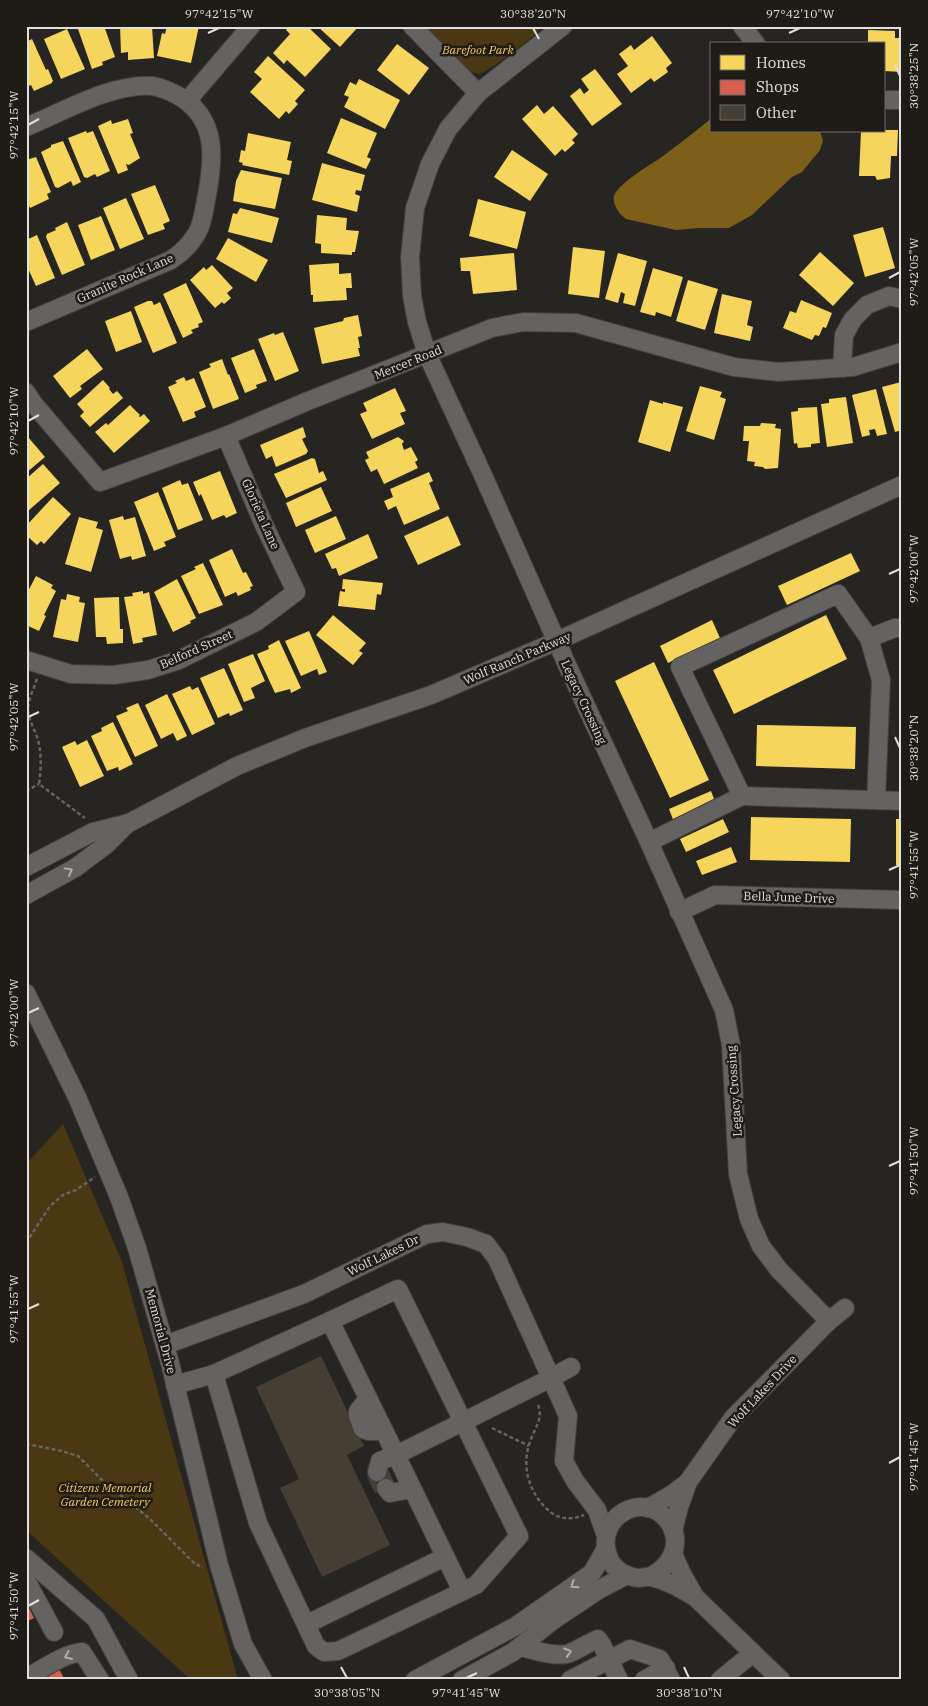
<svg xmlns="http://www.w3.org/2000/svg" width="928" height="1706" font-family="'IBM Plex Serif',serif">
	<style>
		.green { fill: #4a3812 }
		.water { fill: #7e5f1a }
		.homes { fill: #f6d55c }
		.shops { fill: #d6604d }
		.building { fill: #443f32 }
		.lines { fill: none; stroke-linecap: round; stroke-linejoin: round }
		.minor-casing { stroke: #42403e; stroke-width: 20 }
		.path { stroke: #656462; stroke-width: 2.5; stroke-dasharray: 4 2.5; stroke-linecap: butt }
		.minor { stroke: #646361; stroke-width: 18 }
		.oneway { stroke: #b0aeab }
		.ticks { fill: none; stroke: #e2e0dc; stroke-width: 2 }
		.labels { text-anchor: middle; dominant-baseline: central; stroke-width: 5; stroke-linejoin: round; paint-order: stroke }
		.park-label { font-size: 12px; font-style: italic; fill: #fac966; stroke: #1f1c17 }
		.street-label { font-size: 12px; fill: #e2e0dc; stroke: #1f1c17 }
		.neatline { fill: none; stroke: #e2e0dc; stroke-width: 2 }
		.ticks-label { font-size: 12px; text-anchor: middle; fill: #e2e0dc }
	</style>
	<rect width="100%" height="100%" fill="#272522"/>
	<g class="green">
		<path d="M428,26H542C537,35 490,71 479,74L469,71L428,30Z"/>
		<polygon points="63,1124 122,1262 238,1680 191,1680 26,1530 26,1164"/>
	</g>
	<path class="water" d="M712,118V131H820L823,141L820,150L802,172L792,177L752,215L729,228H699L676,230L626,219C620,214 612,205 614,196C618,184 648,166 659,159C677,146 694,132 712,118Z"/>
	<g class="homes">
		<polygon points="85,26 87,29 94,26 104,26 115,57 102,62 103,65 92,69 78,29"/>
		<polygon points="120,26 152,26 154,58 128,60 128,52 121,53"/>
		<polygon points="167,26 199,26 191,63 157,56 162,33 165,34"/>
		<polygon points="290,26 307,26 331,49 305,77 287,60 284,64 273,53 290,34 286,30"/>
		<polygon points="317,26 359,26 340,47"/>
		<polygon points="67,29 85,69 61,79 44,39"/>
		<polygon points="868,30 895,31 895,38 902,38 902,72 884,71 884,44 868,44"/>
		<polygon points="652,36 672,63 666,68 668,72 654,82 651,78 631,93 617,74 628,66 619,54 631,45 634,50"/>
		<polygon points="32,39 46,70 48,69 53,81 52,82 52,83 34,91 31,85 26,87 26,42"/>
		<polygon points="397,44 429,68 409,95 377,70"/>
		<polygon points="268,56 305,90 295,101 298,104 289,114 286,111 279,119 250,92 262,79 254,72"/>
		<polygon points="595,69 622,104 592,126 570,96 580,88 584,94 589,90 581,79"/>
		<polygon points="359,79 400,100 385,129 344,107 349,97 344,95 350,82 356,85"/>
		<polygon points="537,105 544,114 553,106 578,134 572,140 575,143 565,152 562,149 555,156 522,119"/>
		<polygon points="341,118 377,133 367,157 371,159 366,169 327,153"/>
		<polygon points="128,119 133,133 130,134 140,158 129,165 126,164 128,170 118,174 98,126 111,120 112,124"/>
		<polygon points="884,130 898,130 897,156 891,156 890,178 877,180 875,176 859,176 861,131 884,131"/>
		<polygon points="86,131 87,133 93,131 110,171 97,177 95,174 87,178 84,177 68,138"/>
		<polygon points="248,133 291,142 287,160 292,161 289,175 242,165 243,163 239,162 241,150 245,151"/>
		<polygon points="63,141 81,182 73,186 71,181 58,188 55,187 41,152 51,147 51,145"/>
		<polygon points="512,150 548,174 530,201 494,177"/>
		<polygon points="36,157 51,192 47,194 49,199 30,208 26,199 26,160"/>
		<polygon points="322,163 365,175 361,191 356,190 355,194 360,196 357,212 312,200"/>
		<polygon points="241,170 282,178 275,209 233,201 236,181"/>
		<polygon points="155,185 170,221 163,224 165,229 148,235 131,194"/>
		<polygon points="126,198 144,239 120,249 103,208"/>
		<polygon points="478,199 526,212 517,249 469,236"/>
		<polygon points="240,208 279,218 272,243 228,232 233,213 237,214"/>
		<polygon points="317,215 347,218 346,230 359,231 355,252 352,252 352,255 321,253 321,244 315,243"/>
		<polygon points="101,216 115,250 91,260 78,225"/>
		<polygon points="67,222 85,265 62,275 46,237 47,234 56,230 55,228"/>
		<polygon points="883,227 895,268 865,277 853,235"/>
		<polygon points="37,235 55,278 36,286 26,264 26,240"/>
		<polygon points="228,238 268,260 256,282 216,259"/>
		<polygon points="573,247 605,251 599,298 568,294"/>
		<polygon points="820,252 854,283 833,306 799,275"/>
		<polygon points="514,253 517,290 473,294 470,271 461,271 460,258"/>
		<polygon points="618,253 647,261 635,306 623,303 625,294 621,292 618,303 605,299"/>
		<polygon points="339,263 339,274 351,273 352,288 346,288 347,300 313,302 313,295 311,295 309,265"/>
		<polygon points="212,265 233,288 227,293 231,298 224,304 222,302 215,308 190,280 204,267 206,270"/>
		<polygon points="653,268 683,277 671,317 656,312 655,316 640,312"/>
		<polygon points="688,280 718,289 705,330 676,321"/>
		<polygon points="186,283 203,322 198,324 199,327 191,330 193,333 183,338 163,294"/>
		<polygon points="722,294 752,301 747,325 753,327 750,341 714,333"/>
		<polygon points="801,300 832,313 826,328 823,327 819,336 815,335 812,340 783,328 790,311 796,313"/>
		<polygon points="148,301 152,301 154,305 160,302 177,343 153,353 134,307"/>
		<polygon points="131,311 142,342 116,352 105,321"/>
		<polygon points="358,315 362,336 358,337 360,348 358,348 360,356 322,364 314,328 343,321 344,318"/>
		<polygon points="283,332 299,371 275,381 258,339 274,333 275,335"/>
		<polygon points="87,349 103,369 80,386 82,389 70,398 53,376"/>
		<polygon points="254,349 267,381 256,385 257,388 245,393 231,358"/>
		<polygon points="222,359 228,375 229,374 239,399 213,409 199,372 211,367 209,364"/>
		<polygon points="184,377 186,381 194,378 206,407 194,412 196,417 183,422 168,387 177,383 175,381"/>
		<polygon points="103,380 110,388 109,389 113,394 117,391 123,398 90,427 80,416 84,412 77,404"/>
		<polygon points="901,382 902,430 895,432 882,387"/>
		<polygon points="700,386 722,392 720,397 726,399 714,440 686,431"/>
		<polygon points="395,388 406,411 400,413 405,424 372,439 360,414 367,411 363,403"/>
		<polygon points="876,389 887,434 877,436 875,429 869,430 870,435 862,437 852,395"/>
		<polygon points="846,397 853,443 827,447 821,404 829,403 829,399"/>
		<polygon points="650,400 663,404 663,402 683,407 670,452 638,442"/>
		<polygon points="130,405 140,415 139,416 140,417 144,414 150,421 114,453 95,432 106,423 108,425"/>
		<polygon points="817,407 820,443 811,444 811,447 798,448 797,443 794,444 791,412 798,411 798,408"/>
		<polygon points="761,423 776,424 775,428 781,429 778,468 765,469 763,467 754,466 755,462 747,461 749,441 743,441 744,426 760,426"/>
		<polygon points="303,427 306,437 302,439 308,451 306,454 276,467 272,456 266,459 260,445"/>
		<polygon points="28,437 45,457 26,473 26,439"/>
		<polygon points="398,437 404,441 402,444 404,450 411,447 418,460 415,462 418,468 384,484 377,469 371,472 365,460 369,458 366,452"/>
		<polygon points="312,458 315,459 319,473 323,471 327,480 286,498 274,474"/>
		<polygon points="43,464 60,483 28,511 26,509 26,479"/>
		<polygon points="220,471 237,513 226,518 224,515 212,520 201,494 199,496 193,482"/>
		<polygon points="429,472 433,481 429,483 440,509 404,525 396,506 388,510 384,501 393,497 390,489"/>
		<polygon points="180,480 182,485 188,483 203,520 178,530 162,488"/>
		<polygon points="321,487 332,511 296,527 286,503"/>
		<polygon points="158,492 176,537 164,542 166,546 154,551 134,502"/>
		<polygon points="53,497 71,514 44,544 41,541 37,545 26,535 26,526"/>
		<polygon points="123,516 124,520 135,517 146,556 132,560 131,556 120,559 109,520"/>
		<polygon points="336,516 346,539 315,553 305,530"/>
		<polygon points="448,516 461,545 418,565 404,536"/>
		<polygon points="79,517 98,522 96,528 103,530 91,572 65,564"/>
		<polygon points="368,534 378,558 339,576 336,568 332,569 325,554"/>
		<polygon points="232,549 243,573 246,572 253,586 250,587 251,590 238,596 236,592 225,597 209,560"/>
		<polygon points="851,553 860,571 787,605 778,586"/>
		<polygon points="203,563 223,605 199,614 181,576 196,569 194,567"/>
		<polygon points="36,576 53,585 51,588 56,591 44,615 46,616 39,631 26,625 26,595"/>
		<polygon points="177,579 196,618 190,621 191,623 173,632 154,592"/>
		<polygon points="343,579 383,583 381,595 377,594 375,610 338,606 340,591 345,592 345,589 342,589"/>
		<polygon points="143,591 143,594 149,592 157,635 142,638 143,642 133,644 124,597 133,596 132,593"/>
		<polygon points="67,594 80,597 79,602 85,603 78,642 53,637 61,599 66,600"/>
		<polygon points="119,597 120,629 123,629 123,643 107,644 106,637 96,637 94,598"/>
		<polygon points="333,615 366,643 359,651 363,653 353,665 316,635"/>
		<polygon points="826,615 847,659 734,714 713,670"/>
		<polygon points="712,620 720,638 668,663 660,646"/>
		<polygon points="309,631 327,672 319,675 317,669 301,676 285,641"/>
		<polygon points="279,640 301,688 291,693 290,689 275,693 257,654 269,649 268,646"/>
		<polygon points="253,654 265,681 251,688 255,698 244,702 228,664"/>
		<polygon points="654,662 709,780 670,798 615,681"/>
		<polygon points="224,668 243,710 230,716 229,713 218,718 200,678"/>
		<polygon points="190,686 192,690 198,687 215,724 192,735 172,694"/>
		<polygon points="167,694 187,736 177,741 173,733 161,739 145,705"/>
		<polygon points="138,703 158,746 135,757 116,716 128,711 126,708"/>
		<polygon points="113,722 133,764 119,771 118,767 107,771 91,736 102,731 101,728"/>
		<polygon points="757,725 856,727 855,769 756,766"/>
		<polygon points="87,740 104,776 80,787 62,747 75,741 77,745"/>
		<polygon points="711,791 716,804 674,822 669,809"/>
		<polygon points="751,817 851,819 850,862 750,860"/>
		<polygon points="723,819 729,832 686,852 680,839"/>
		<rect x="896" y="819" width="6" height="46"/>
		<polygon points="731,847 737,862 702,875 696,861"/>
	</g>
	<g class="shops">
		<polygon points="26,1602 34,1618 26,1622"/>
		<polygon points="59,1669 65,1680 37,1680"/>
	</g>
	<g class="building">
		<polygon points="321,1356 364,1446 347,1455 390,1545 322,1577 280,1488 299,1479 256,1387"/>
		<polygon points="387,1467 395,1484 375,1493 367,1477"/>
	</g>
	<g class="lines">
		<defs>
			<g id="minor">
				<polyline points="412,26 478,93"/>
				<polyline points="563,26 478,93 448,129 430,164 415,208 410,257 412,296 417,322 427,354 482,473 568,667 649,842 724,1010 731,1045 738,1174 749,1219 761,1246 779,1270 829,1321"/>
				<polyline points="742,26 756,44"/>
				<polyline points="884,100 902,100"/>
				<polyline points="187,101 251,26"/>
				<path d="M26,127C63,112 112,83 152,86C161,87 169,91 177,95C219,118 214,160 206,200C204,211 202,227 195,236C189,246 180,254 171,260L26,322"/>
				<polyline points="842,368 844,335 853,319 867,305 889,296 902,299"/>
				<polyline points="26,392 33,403 100,482 226,436 308,401 492,328 523,322 576,323 734,367 778,372 853,367 902,352"/>
				<polyline points="902,628 895,628 869,638 838,594 680,667 742,796 902,801"/>
				<polyline points="869,638 881,680 876,800"/>
				<polyline points="26,660 71,674 114,675 148,670 179,660 256,622 296,592 264,525 226,436"/>
				<polyline points="649,842 742,796"/>
				<polyline points="26,867 93,832 129,823 237,766 305,738 431,695 557,641 902,485"/>
				<polyline points="26,895 75,868 107,844 128,823"/>
				<polyline points="679,912 715,895 902,900"/>
				<polyline points="26,993 77,1097 119,1197 137,1248 170,1363 219,1565 243,1644 263,1680"/>
				<polyline points="165,1345 304,1294 427,1234 443,1232 467,1237 486,1244 497,1259 551,1378 571,1367"/>
				<polyline points="214,1374 258,1523 316,1646 324,1652 338,1651 476,1585 519,1536 398,1289 330,1321"/>
				<polyline points="175,1385 214,1374 330,1321 396,1455 551,1378 568,1416 564,1461 575,1481 597,1510 606,1536"/>
				<polyline points="368,1399 358,1411 358,1416 363,1429 368,1431 383,1431"/>
				<polyline points="377,1472 380,1461 396,1455 462,1591"/>
				<polyline points="386,1488 390,1493 411,1489"/>
				<polyline points="648,1508 671,1495 687,1483"/>
				<polyline points="673,1531 679,1507 688,1482 733,1418 829,1321 845,1308"/>
				<polyline points="673,1554 682,1574 695,1597 781,1680"/>
				<polyline points="26,1558 96,1619 129,1680"/>
				<path d="M649,1577C671,1567 684,1543 668,1521C643,1488 592,1519 609,1558C613,1569 626,1577 639,1578C642,1578 646,1576 650,1577C666,1580 681,1589 695,1597"/>
				<polyline points="26,1580 54,1632"/>
				<polyline points="307,1624 445,1557"/>
				<path d="M521,1647C534,1650 560,1659 572,1652C581,1648 588,1643 598,1639L602,1645L619,1680"/>
				<path d="M26,1678C43,1669 63,1654 82,1652L100,1680"/>
				<polyline points="415,1680 516,1626 592,1573 605,1550"/>
				<polyline points="462,1680 513,1652 555,1619 600,1589 627,1575"/>
				<polyline points="570,1680 630,1649 660,1659 671,1680"/>
				<polyline points="644,1680 666,1668"/>
				<polyline points="720,1680 753,1653"/>
			</g>
		</defs>
		<use href="#minor" class="minor-casing"/>
		<g class="path">
			<path d="M37,679C34,688 28,700 28,710C29,721 35,730 38,740C42,755 41,769 39,784L85,818"/>
			<polyline points="26,791 39,784"/>
			<polyline points="26,1243 50,1206 63,1195 76,1190 95,1177"/>
			<path d="M538,1405C544,1418 534,1429 530,1442C521,1466 529,1493 548,1510C559,1520 571,1520 584,1515"/>
			<polyline points="492,1428 529,1446"/>
			<polyline points="26,1444 62,1451 78,1456 101,1479 150,1519 195,1564 203,1567"/>
		</g>
		<use href="#minor" class="minor"/>
	</g>
	<defs><path id="oneway-chevron" d="M-2-3.5L2.5 0L-2 3.5" fill="none" stroke-width="1.6" stroke-linecap="round" stroke-linejoin="round" transform="scale(1.25)"/></defs>
	<g class="oneway">
		<use href="#oneway-chevron" transform="translate(69 871) rotate(-29)"/>
		<use href="#oneway-chevron" transform="translate(574 1585) rotate(145)"/>
		<use href="#oneway-chevron" transform="translate(568 1652) rotate(-17)"/>
		<use href="#oneway-chevron" transform="translate(68 1656) rotate(156)"/>
	</g>
	<path class="ticks" d="M533,28L539,39M208,33L219,28M789,33L800,28M895,65L900,76M28,125L39,119M889,278L900,272M28,421L39,415M889,574L900,569M28,717L39,712M895,737L900,748M889,870L900,865M28,1013L39,1008M889,1166L900,1161M28,1309L39,1304M889,1463L900,1457M28,1606L39,1600M341,1667L347,1678M684,1667L689,1678M466,1678L477,1673"/>
	<g class="labels">
		<g class="park-label">
			<text x="478" y="49">Barefoot Park</text>
			<text x="105" y="1487">Citizens Memorial<tspan x="105" dy="14">Garden Cemetery</tspan></text>
		</g>
		<g class="street-label">
			<text transform="translate(125 278) rotate(-24)">Granite Rock Lane</text>
			<text transform="translate(408 362) rotate(-22)">Mercer Road</text>
			<text transform="translate(261 514) rotate(66)">Glorieta Lane</text>
			<text transform="translate(196 649) rotate(-24)">Belford Street</text>
			<text transform="translate(517 658) rotate(-23)">Wolf Ranch Parkway</text>
			<text transform="translate(584 702) rotate(65)">Legacy Crossing</text>
			<text transform="translate(789 897) rotate(2)">Bella June Drive</text>
			<text transform="translate(734 1091) rotate(-94)">Legacy Crossing</text>
			<text transform="translate(383 1255) rotate(-26)">Wolf Lakes Dr</text>
			<text transform="translate(161 1331) rotate(75)">Memorial Drive</text>
			<text transform="translate(762 1391) rotate(-47)">Wolf Lakes Drive</text>
		</g>
	</g>
	<rect width="928" height="1706" fill="none" stroke="#1f1c17" stroke-width="55"/>
	<rect x="710" y="42" width="175" height="90" fill="#1f1c17" stroke="#6d6a66"/>
	<rect x="720" y="55" width="25" height="15" fill="#f6d55c" stroke="#6d6a66"/>
	<text x="756" y="68" font-size="15" fill="#e2e0dc">Homes</text>
	<rect x="720" y="80" width="25" height="15" fill="#d6604d" stroke="#6d6a66"/>
	<text x="756" y="92" font-size="15" fill="#e2e0dc">Shops</text>
	<rect x="720" y="105" width="25" height="15" fill="#443f32" stroke="#6d6a66"/>
	<text x="756" y="118" font-size="15" fill="#e2e0dc">Other</text>
	<rect x="28" y="28" width="872" height="1650" class="neatline"/>
	<g class="ticks-label">
		<text x="219" y="18">97°42'15"W</text>
		<text x="533" y="18">30°38'20"N</text>
		<text x="800" y="18">97°42'10"W</text>
		<text transform="translate(914 76) rotate(-90)" y="4">30°38'25"N</text>
		<text transform="translate(14 125) rotate(-90)" y="4">97°42'15"W</text>
		<text transform="translate(914 272) rotate(-90)" y="4">97°42'05"W</text>
		<text transform="translate(14 421) rotate(-90)" y="4">97°42'10"W</text>
		<text transform="translate(914 569) rotate(-90)" y="4">97°42'00"W</text>
		<text transform="translate(14 717) rotate(-90)" y="4">97°42'05"W</text>
		<text transform="translate(914 748) rotate(-90)" y="4">30°38'20"N</text>
		<text transform="translate(914 865) rotate(-90)" y="4">97°41'55"W</text>
		<text transform="translate(14 1013) rotate(-90)" y="4">97°42'00"W</text>
		<text transform="translate(914 1161) rotate(-90)" y="4">97°41'50"W</text>
		<text transform="translate(14 1309) rotate(-90)" y="4">97°41'55"W</text>
		<text transform="translate(914 1457) rotate(-90)" y="4">97°41'45"W</text>
		<text transform="translate(14 1606) rotate(-90)" y="4">97°41'50"W</text>
		<text x="347" y="1697">30°38'05"N</text>
		<text x="466" y="1697">97°41'45"W</text>
		<text x="689" y="1697">30°38'10"N</text>
	</g>
</svg>
